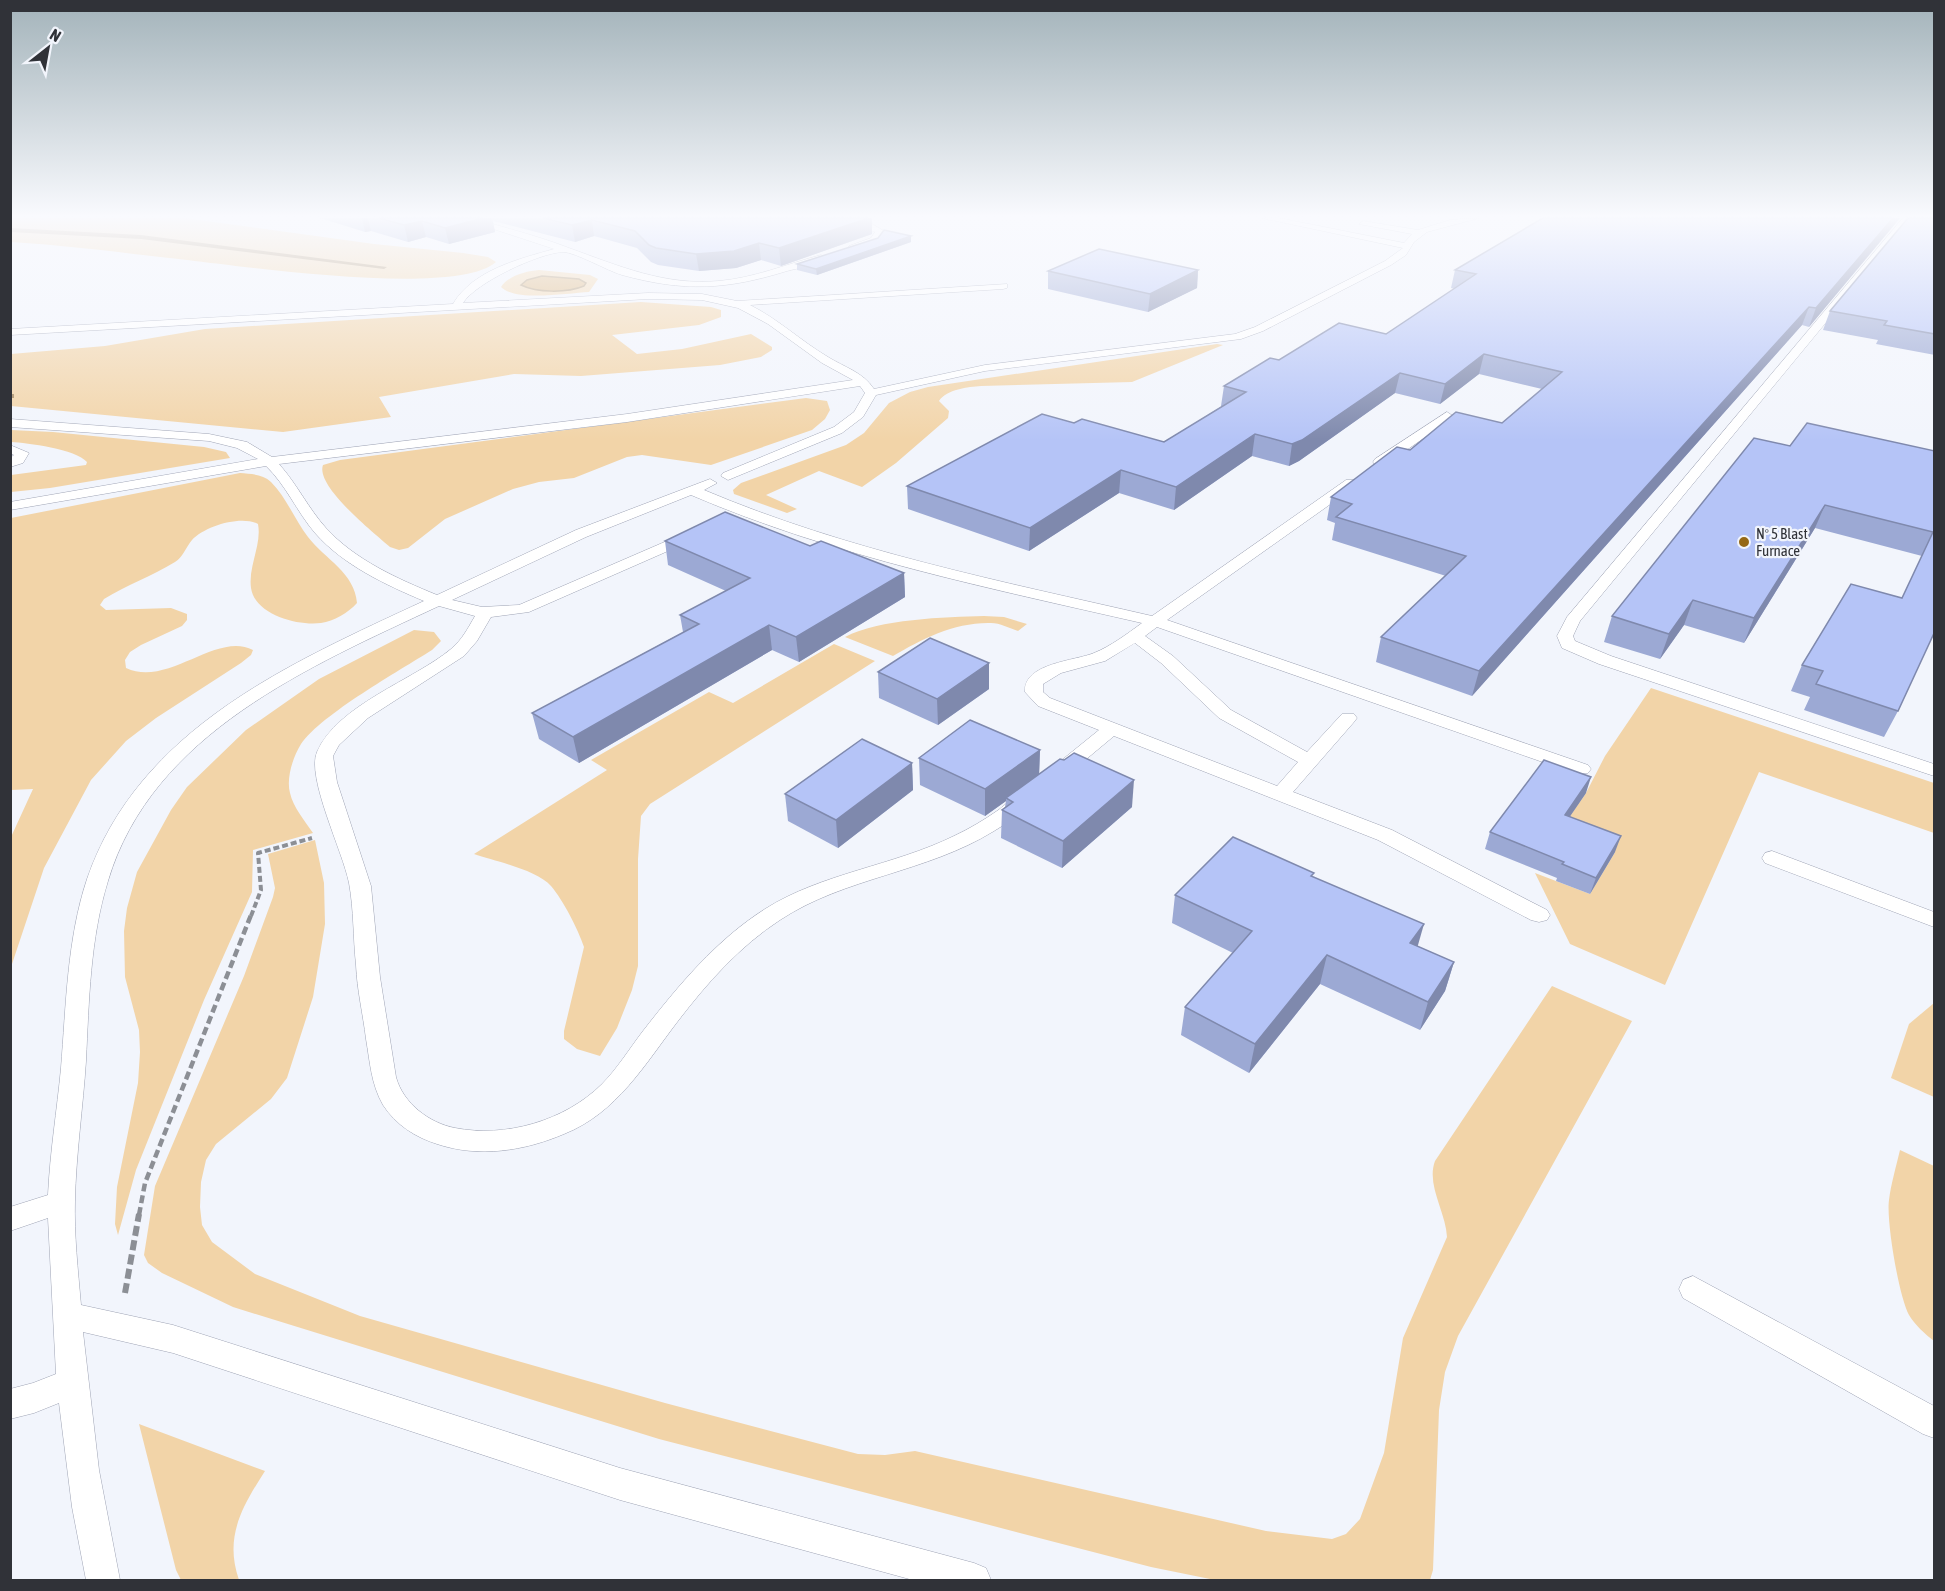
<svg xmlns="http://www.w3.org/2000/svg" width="1945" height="1591" font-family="'Asap Condensed',sans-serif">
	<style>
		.green { fill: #f2d4a8 }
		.water { fill: #dbb174; stroke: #a88b62; stroke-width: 1.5 }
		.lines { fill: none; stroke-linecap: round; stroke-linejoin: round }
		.stream { fill: #a88b62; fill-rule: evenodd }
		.service-casing { stroke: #9fa4b5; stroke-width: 1 }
		.path-far2 { stroke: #8c8f95; stroke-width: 4; stroke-dasharray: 6 3; stroke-linecap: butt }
		.path-far1 { stroke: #8c8f95; stroke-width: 4.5; stroke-dasharray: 8 4; stroke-linecap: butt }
		.path { stroke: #8c8f95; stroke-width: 6; stroke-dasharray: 10 4.5; stroke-linecap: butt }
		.service { fill: #fff; fill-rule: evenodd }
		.wall { fill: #9ca9d4 }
		.shaded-wall { fill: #7f89ad }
		.building { fill: #b5c4f7; stroke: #7f89ad; stroke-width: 1.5 }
		.poi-dot { fill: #956815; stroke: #f2f5fc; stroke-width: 2 }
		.labels { text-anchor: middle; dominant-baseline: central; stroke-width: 4.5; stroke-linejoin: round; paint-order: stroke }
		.far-poi-label { font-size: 15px; fill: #303238; stroke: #f2f5fc; text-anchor: start }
	</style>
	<rect width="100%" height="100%" fill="#f2f5fc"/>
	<g class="green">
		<path d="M11,218H184L374,244L463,253L488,257L496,262C454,299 229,264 169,258C116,252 63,245 11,242Z"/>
		<path d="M539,270L590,275L598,279L589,292C568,293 516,302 501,287C508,276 526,271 539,270Z"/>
		<polygon points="641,302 711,307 721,310 721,317 699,325 612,335 637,354 682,349 751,334 772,347 772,350 761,357 720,365 581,376 514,374 379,397 391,417 283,432 11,406 11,354 105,346 205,329"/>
		<path d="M1217,344L1223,345L1132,382L981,386C968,387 947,389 939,401L949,411L948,418L896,463L862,487L819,471L766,495L797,509L787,513L734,494L733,490L741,483L846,445L864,433L889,403L910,392L928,387Z"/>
		<path d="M806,398L827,401L830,410L825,419L812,430L711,465L642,455L627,457L574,478L539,482L513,489L445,519L408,548L399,550L390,547C374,533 315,486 323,465L340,460Z"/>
		<path d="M11,430L53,432L204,447L226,452L230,458L50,488L11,492V475L86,465L87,462C76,449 27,443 11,442Z"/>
		<path d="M240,473C251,474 263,474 271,482C286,497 295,520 308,537C325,559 355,573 357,603C348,613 334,621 321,623C298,626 255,615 251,588C248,566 262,545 258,524C241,515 205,526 192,540C186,547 183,557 175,562C152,576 127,585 104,599L100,605L106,610L171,608L187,614V620L182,626L141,645L130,652L125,660L126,668C168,688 216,631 253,650L251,655L241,663L156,718L126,741L91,780L44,868L11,967V837L33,789L11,790V518Z"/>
		<path d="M984,616L1004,617L1027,624L1018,631C1009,628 1000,623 991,623C955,622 922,639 893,656L845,637C879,619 945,617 984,616Z"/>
		<path d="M414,630L434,632L441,641L432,650C399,671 322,714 301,744C293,757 286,778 290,793C293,807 305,821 313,833L253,850L252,892L204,1000L136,1170L118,1235L115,1224L117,1187L138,1083L140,1052L139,1030L125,977L124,931L127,908L137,872L171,810L187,787L246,730L319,679Z"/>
		<path d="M834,644L875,661L650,804L641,816L638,859V966L632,990L617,1028L600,1056L577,1049L564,1039V1031L584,947C578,929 563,900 551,886C537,870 495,861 474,854L607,770L591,760L709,692L733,703Z"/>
		<polygon points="1651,688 1934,783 1934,833 1759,772 1665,985 1570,944 1535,873 1590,894 1615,852 1560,830 1586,793 1605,756"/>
		<path d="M315,840L324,883L325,924L313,997L287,1078L271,1099L216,1144L206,1160L201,1182L200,1207L202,1225L212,1242L255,1274L360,1316L665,1403L858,1454L885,1455L915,1451L1266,1531L1332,1539L1346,1534L1360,1519L1384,1453L1403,1338L1447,1237C1446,1212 1426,1185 1435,1161L1552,986L1632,1021L1458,1336L1445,1372L1439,1410L1433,1570L1430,1580H1215L1151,1567L659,1439L233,1307L162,1273L148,1263L144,1255L155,1186L244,976L273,897L275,888L268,854Z"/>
		<polygon points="1934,1003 1934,1097 1891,1078 1909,1024"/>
		<path d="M1900,1150L1934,1166V1341C1925,1334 1915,1325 1909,1315C1899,1297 1886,1221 1889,1200C1891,1184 1896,1167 1900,1150Z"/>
		<path d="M139,1424L265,1471C242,1507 224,1537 239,1580H181L176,1570Z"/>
	</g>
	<path class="water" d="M542,276L579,279L586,283L584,286C567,293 537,293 521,285L527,280Z"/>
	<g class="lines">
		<g class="stream">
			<polygon points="10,228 141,235 387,267 384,269 141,239 10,232"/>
			<rect x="10" y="394" width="4" height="4"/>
		</g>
		<defs>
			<g id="service">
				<path d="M460,218H473C505,228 538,236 569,248C619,266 665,286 719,281C754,278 787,264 821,255L826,258C816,265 799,268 787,271C726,290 684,292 622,275C608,271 575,252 563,252C539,253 475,283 463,303L648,293L702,294L737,301L1007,284V288L1003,289L750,305C778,319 801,341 828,357C844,367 863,372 874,389L985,365L1235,334L1255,327L1385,261L1403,248L1262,218H1279L1404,243L1412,234L1359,224L1363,221L1418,230L1450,220L1479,218L1427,232L1414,242L1406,255L1391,265L1263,331L1241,339L985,371L876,395L863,417L842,433L728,480L721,476L723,473L834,427L854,412L865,393L860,386L627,422L279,464C297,484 308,508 326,528C355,560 398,579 437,595L576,530L710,479L717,483L704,490C848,551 1000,581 1152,616L1346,480H1356L1358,483L1356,486L1167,620L1588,765L1591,769L1588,773H1574L1157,627L1145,636L1173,656L1231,710L1307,752L1342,714H1354L1357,718L1354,722L1293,792L1392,830L1547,910L1550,915L1547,920L1539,922L1531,920L1378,840L1114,736L1066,776H1052L1049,772L1052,768L1099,730L1038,706L1025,692C1023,663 1075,661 1094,653C1111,646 1127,634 1142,623C989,588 836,557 691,495L586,537L452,600L482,607L519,605L683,534L688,533L695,537L693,540L529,612L491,617L477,641L464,656L368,718L339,745L333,756L337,782L371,886L380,977L396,1077C403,1103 429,1123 455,1128C505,1138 565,1121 602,1084C617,1069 630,1048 643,1031C678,986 716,940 765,909C822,873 893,866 954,836C969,829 984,820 997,811C1003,807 1009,800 1016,798C1020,795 1024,797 1029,798L1032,802C1022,814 1007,823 994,831C926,873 845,877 780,920C740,946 707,983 678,1021C645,1064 617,1113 564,1134C524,1151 479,1158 437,1144C415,1137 396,1125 383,1105C371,1084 370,1062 366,1039C363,1014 357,990 356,965C353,937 354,910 349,883C343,852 306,777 317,752C337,705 414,680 451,649C462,640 468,628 475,616L439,606C311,666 152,733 108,881C90,939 89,1001 86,1061C83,1107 76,1154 75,1201C74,1235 78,1270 81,1305L173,1325L620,1468L974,1563L986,1568L991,1580H913L620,1500L173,1353L83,1332L99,1470L120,1580H86L72,1507L59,1403L34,1413L10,1419V1389L33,1383L56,1374L48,1218L10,1231V1207L48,1195C50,1152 57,1110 61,1068C66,1006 67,939 87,879C139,728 291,663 424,601C386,585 343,565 315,533C297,512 286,485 266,466L10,510V502L258,459L237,448L209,441L10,427V419L209,434L247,442L272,457L627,414L853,380L822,363L768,324L738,308L702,300L648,299L10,335V329L453,304C473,270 519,259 554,249ZM1135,643L1161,663L1219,718L1298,762L1277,786L1050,698L1043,692V684L1061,673L1105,661Z"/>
				<polygon points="839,218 867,221 884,231 877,242 849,250 849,246 871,238 875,232"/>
				<polygon points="1903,218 1912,218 1580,621 1573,636 1575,641 1611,656 1934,764 1934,776 1599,664 1562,648 1557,636 1567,617"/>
				<polygon points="1447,412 1453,416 1451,419 1385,465 1375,465 1373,462 1375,459"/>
				<polygon points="10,445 29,453 23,463 10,467 10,458 14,455 10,453"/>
				<polygon points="1772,851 1934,912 1934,927 1765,863 1762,858 1765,853"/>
				<polygon points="1693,1276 1934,1406 1934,1438 1923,1434 1683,1298 1679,1289 1683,1280"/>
			</g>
		</defs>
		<use href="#service" class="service-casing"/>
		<polyline class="path-far2" points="251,916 261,890 258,853 312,838"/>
		<polyline class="path-far1" points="139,1215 145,1183 251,915"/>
		<polyline class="path" points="125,1293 139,1214"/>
		<use href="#service" class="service"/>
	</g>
	<g class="wall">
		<polygon points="320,218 872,218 872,234 781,266 761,260 736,268 699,271 658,265 651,262 637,248 594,236 575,242 493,221 495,232 449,244 426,237 408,242 371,231 365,232"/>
		<polygon points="1543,218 1900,218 1809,327 1802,325 1472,696 1376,662 1381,637 1446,576 1332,540 1335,523 1327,520 1331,497 1410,450 1502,423 1542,389 1479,374 1440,404 1395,393 1299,461 1289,466 1252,456 1174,510 1119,493 1029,551 908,509 907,486 1074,423 1164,442 1222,406 1221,406 1224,386 1279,360 1386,334 1455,289 1451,288 1455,270"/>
		<polygon points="1935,218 1935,355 1876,344 1878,340 1823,330 1830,311"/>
		<polygon points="911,236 911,242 817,275 797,270 797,264"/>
		<polygon points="1198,270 1197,288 1148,312 1048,289 1048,271"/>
		<polygon points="1790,446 1935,451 1935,631 1898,711 1884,737 1804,710 1810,697 1791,691 1802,665 1902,598 1922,556 1815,528 1744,643 1684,625 1660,659 1604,642 1612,616"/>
		<polygon points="665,541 810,546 904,573 905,597 799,662 772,650 579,763 539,739 532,713 683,632 680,615 726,591 668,565"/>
		<polygon points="989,663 989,689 938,725 879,698 878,672"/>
		<polygon points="1040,750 1039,774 1132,807 1062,868 1001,838 1002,810 1005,807 1006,801 985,816 920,785 919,758"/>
		<polygon points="912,763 913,790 838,848 788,821 785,794"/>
		<polygon points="1586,793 1570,816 1615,852 1590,894 1556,881 1557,878 1485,849 1490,832"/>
		<polygon points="1313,877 1417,946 1454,962 1445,991 1420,1030 1320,984 1249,1073 1181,1035 1185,1007 1233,953 1172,923 1175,895"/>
	</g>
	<g class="shaded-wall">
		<polygon points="362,218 368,218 371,231 365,232"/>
		<polygon points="483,218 492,218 495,232 449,244 445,228"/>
		<polygon points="869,218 872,218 872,234 781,266 779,248"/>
		<polygon points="1893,218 1900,218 1809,327 1816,308"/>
		<polygon points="592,220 594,236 575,242 572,225"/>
		<polygon points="422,221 426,237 408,242 404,225"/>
		<polygon points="911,236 911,242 817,275 816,269"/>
		<polygon points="759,243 761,260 736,268 699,271 696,254"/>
		<polygon points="1198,270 1197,288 1148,312 1150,294"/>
		<polygon points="1809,307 1802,325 1472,696 1479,671"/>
		<polygon points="1484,354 1479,374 1440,404 1445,384"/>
		<polygon points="1400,373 1395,393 1299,461 1289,466 1292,444"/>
		<polygon points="1255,434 1252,456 1174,510 1176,487"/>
		<polygon points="1121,470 1119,493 1029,551 1030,528"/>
		<polygon points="1825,505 1815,528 1744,643 1754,618"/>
		<polygon points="904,573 905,597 799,662 796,637"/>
		<polygon points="1693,600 1684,625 1660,659 1669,634"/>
		<polygon points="769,625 772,650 579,763 573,737"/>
		<polygon points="989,663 989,689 938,725 937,699"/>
		<polygon points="1040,750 1039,777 1006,798 1006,801 985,816 985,789"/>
		<polygon points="912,763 913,790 838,848 836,820"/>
		<polygon points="1591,777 1586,793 1560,831 1565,815"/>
		<polygon points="1134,780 1132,807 1062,868 1063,841"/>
		<polygon points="1621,836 1615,852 1590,894 1596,878"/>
		<polygon points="1424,924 1416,952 1410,943"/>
		<polygon points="1327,955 1320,984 1249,1073 1255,1044"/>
		<polygon points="1454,962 1445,991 1420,1030 1428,1002"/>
	</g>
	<g class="building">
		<polygon points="379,218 483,218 445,228 422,221 404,225"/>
		<polygon points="543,218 869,218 779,248 759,243 734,251 696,254 656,248 649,245 635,231 592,220 572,225"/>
		<polygon points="1543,218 1893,218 1816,308 1809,307 1479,671 1381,637 1466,556 1336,517 1352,504 1331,497 1397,447 1410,450 1456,412 1502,423 1562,372 1484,354 1445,384 1400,373 1302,440 1292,444 1255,434 1176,487 1121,470 1030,528 907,486 1042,414 1074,423 1082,419 1164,442 1246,392 1224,386 1270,358 1279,360 1339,323 1386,334 1476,274 1455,270"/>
		<polygon points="1908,218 1935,218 1935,334 1884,325 1887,321 1830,311"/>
		<polygon points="884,230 911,236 816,269 797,264 878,238"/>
		<polygon points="1099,249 1198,270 1150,294 1048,271"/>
		<polygon points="1807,423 1935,451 1935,631 1898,711 1816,684 1823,671 1802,665 1851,584 1902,598 1933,532 1825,505 1754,618 1693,600 1669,634 1612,616 1754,438 1790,446"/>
		<polygon points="725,512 810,546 821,541 904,573 796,637 769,625 573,737 532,713 699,624 680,615 750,578 665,541"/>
		<polygon points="930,638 989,663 937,699 878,672"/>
		<polygon points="970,720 1040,750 985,789 919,758"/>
		<polygon points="862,739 912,763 836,820 785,794"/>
		<polygon points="1074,753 1134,780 1063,841 1002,810 1013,802 1006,798 1060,759 1064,760"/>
		<polygon points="1544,760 1591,777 1565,815 1621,836 1596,878 1562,864 1564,862 1490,832"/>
		<polygon points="1233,837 1314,873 1311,876 1424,924 1410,943 1454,962 1428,1002 1327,955 1255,1044 1185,1007 1252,931 1175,895"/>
	</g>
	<linearGradient id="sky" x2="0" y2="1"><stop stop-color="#a3b3ba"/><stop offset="0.49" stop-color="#f9fafe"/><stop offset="1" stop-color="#f9fafe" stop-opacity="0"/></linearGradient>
	<rect width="1945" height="441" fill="url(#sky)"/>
	<circle class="poi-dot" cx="1744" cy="542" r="6"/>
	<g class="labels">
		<g class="far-poi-label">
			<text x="1756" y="533">Nº 5 Blast<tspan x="1756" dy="17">Furnace</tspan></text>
		</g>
	</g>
	<rect width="1945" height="1591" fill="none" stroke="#303238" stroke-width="24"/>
	<g transform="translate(48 48) rotate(31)" stroke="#f2f5fc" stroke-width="4.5" paint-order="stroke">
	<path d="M0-4.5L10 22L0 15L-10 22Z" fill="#303238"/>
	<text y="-9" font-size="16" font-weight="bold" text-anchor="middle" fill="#303238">N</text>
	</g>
</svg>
